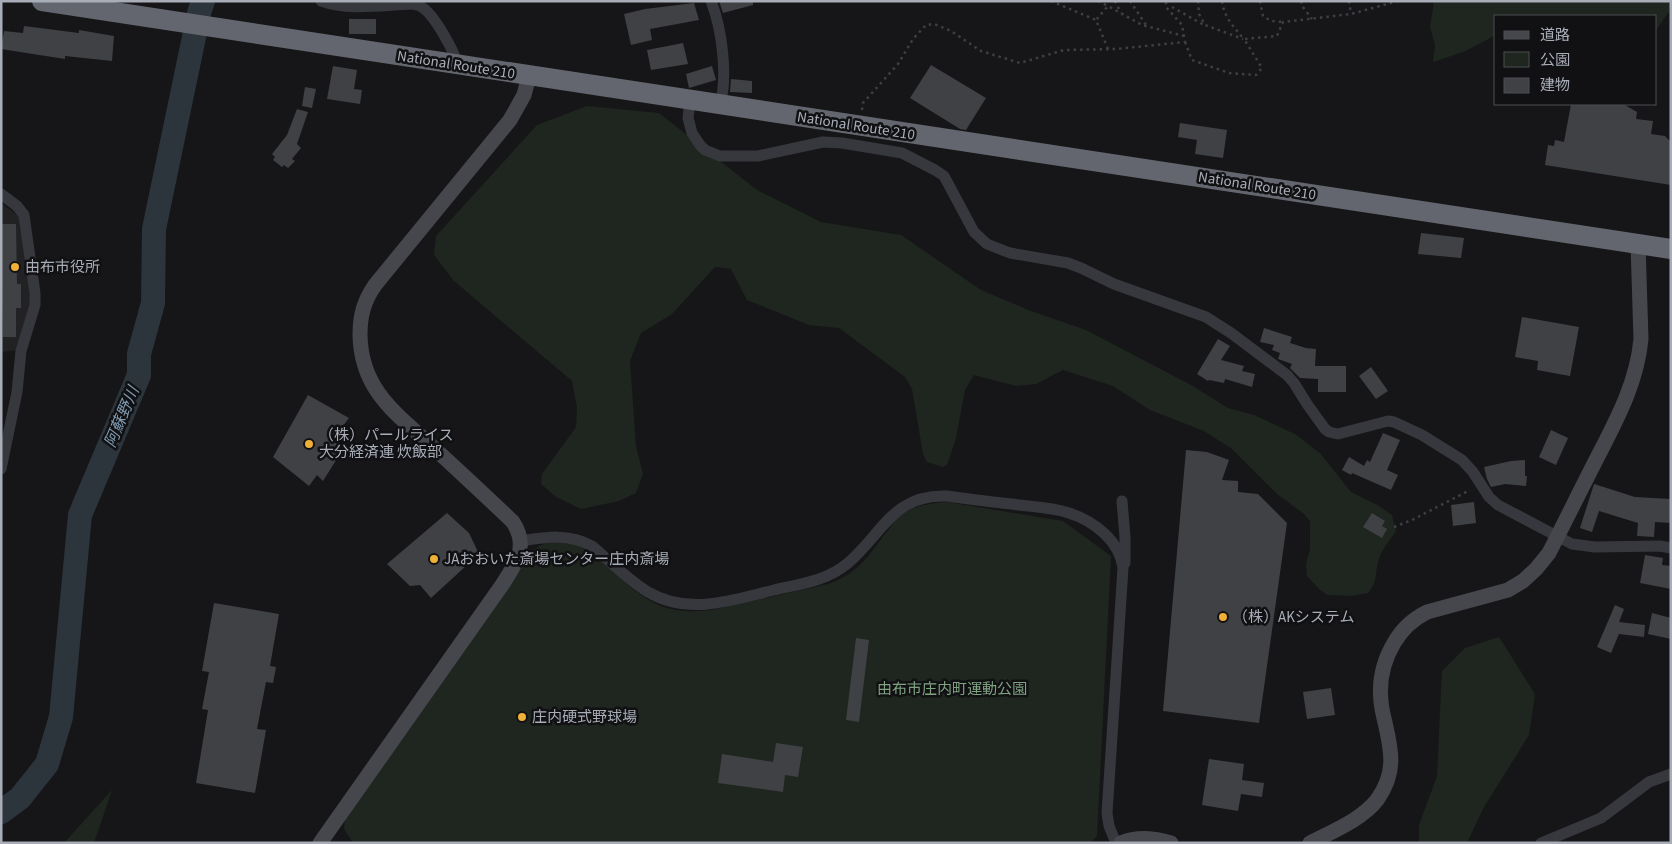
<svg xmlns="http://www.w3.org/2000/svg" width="1672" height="844" font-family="'Source Sans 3','Noto Sans JP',sans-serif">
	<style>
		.built { fill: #222225 }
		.green { fill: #1e261f }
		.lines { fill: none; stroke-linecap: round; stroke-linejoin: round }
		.river { stroke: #2c353c; stroke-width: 24 }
		.building { fill: #404145 }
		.path { stroke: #3d3f44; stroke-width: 2.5; stroke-dasharray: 2.5 4; stroke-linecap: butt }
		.street { stroke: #37383d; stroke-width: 11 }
		.secondary { stroke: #45474d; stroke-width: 15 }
		.highway { stroke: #63666e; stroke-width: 20 }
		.poi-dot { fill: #efb037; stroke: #111113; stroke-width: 2 }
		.labels { text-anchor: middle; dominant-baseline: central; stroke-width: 5; stroke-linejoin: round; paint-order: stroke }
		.street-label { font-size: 15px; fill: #a8adb8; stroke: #111113 }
		.poi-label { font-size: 15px; fill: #a8adb8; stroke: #111113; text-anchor: start }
		.park-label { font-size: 15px; fill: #7fa281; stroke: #111113 }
		.water-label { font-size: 16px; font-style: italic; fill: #809bb2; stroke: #111113 }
	</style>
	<rect width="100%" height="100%" fill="#161618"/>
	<polygon class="built" points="1,203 25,221 31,313 17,350 1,352"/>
	<g class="green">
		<polygon points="1434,1 1671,1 1671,9 1656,30 1656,16 1496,16 1496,35 1466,51 1433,62 1435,45 1430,27"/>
		<path d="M587,106L659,113L757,190L821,222L901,235L981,290L1031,311L1086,330L1191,385L1228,408L1254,415L1295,434L1320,453L1351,492L1379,506L1392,515L1396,531C1390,540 1382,549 1379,559C1374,574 1379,579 1368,593L1351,596L1327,595L1319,589L1307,576L1306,564L1310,549V521L1303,513L1277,494L1232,449L1204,431L1150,410L1113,386L1063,370L1036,384L1016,386L974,375L965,390L956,438L947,465L943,467L927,462L923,454L912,389L905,377L839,328L809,325L747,300L731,269L715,267L672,314L641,333L630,361L636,446L643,474L636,493L619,501L581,509L556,497L541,484L542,474L576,427L577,407L572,381L453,280L434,255L436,236L537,125Z"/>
		<path d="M947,502L1063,521L1111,556L1097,836L1090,843H353L344,829L345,819L533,550C548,538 571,540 587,550C613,567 631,594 661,606C677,612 694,612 711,610L828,584C857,574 867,558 885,534C890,529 894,520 899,516C912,506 932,503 947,502Z"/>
		<polygon points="1499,637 1535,694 1529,735 1484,807 1467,843 1419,843 1419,825 1437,776 1442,671 1465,648"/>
		<polygon points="112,790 94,843 64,843"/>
	</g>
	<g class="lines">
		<polyline class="river" points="1,812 20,798 47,764 61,717 80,515 139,375 139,354 153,303 154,229 199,13 203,1"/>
	</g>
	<g class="building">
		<polygon points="719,1 753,1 753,5 723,13"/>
		<polygon points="694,3 699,20 650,29 652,40 631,45 624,14 645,9"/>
		<rect x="349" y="19" width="27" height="15"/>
		<polygon points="24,26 79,33 79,30 114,36 112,61 65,56 65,59 1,49 4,31 23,33"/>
		<polygon points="683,43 688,64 651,70 647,50"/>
		<polygon points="931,65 986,98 966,130 960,129 910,98"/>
		<polygon points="333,66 357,70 354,89 362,90 360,104 327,99"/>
		<polygon points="712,66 716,80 689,88 686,74"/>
		<polygon points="731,79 752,81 752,93 730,92"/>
		<polygon points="305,87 316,89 312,108 302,106"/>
		<polygon points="1571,104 1623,104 1637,112 1636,119 1653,121 1651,134 1665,136 1671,142 1671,185 1545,165 1548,145 1554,146 1555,140 1564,142"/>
		<polygon points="297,109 308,112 297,144 301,148 292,159 295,161 288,168 284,165 282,167 273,160 275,157 272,154 287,135"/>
		<polygon points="1180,123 1227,130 1223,158 1195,154 1197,140 1178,137"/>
		<polygon points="1,224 16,224 17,284 21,284 21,308 16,308 16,337 3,337"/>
		<polygon points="1421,233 1464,238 1461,258 1418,254"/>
		<polygon points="1522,317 1579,327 1570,376 1537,370 1538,361 1515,357"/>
		<polygon points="1264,328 1292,337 1290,343 1306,348 1316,349 1315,366 1346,366 1346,392 1318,392 1318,379 1300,378 1290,368 1292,364 1278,359 1280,353 1272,350 1274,345 1260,342"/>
		<polygon points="1218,339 1230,346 1221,360 1244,366 1242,371 1255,374 1252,387 1225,379 1224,383 1209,380 1208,381 1197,374"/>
		<polygon points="1371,367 1388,391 1376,399 1359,376"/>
		<polygon points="308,395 349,418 333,439 343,449 323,481 317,475 309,486 273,457"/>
		<polygon points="1551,430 1568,438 1556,465 1539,457"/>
		<polygon points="1383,433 1400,440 1387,470 1398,475 1391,490 1352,473 1351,475 1342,470 1349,457 1364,466 1367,460 1370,462"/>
		<polygon points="1186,450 1207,452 1229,460 1222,480 1238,481 1238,492 1258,494 1287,523 1259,723 1163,711"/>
		<polygon points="1525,460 1525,476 1527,476 1526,486 1505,484 1491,487 1487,479 1484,467 1511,461"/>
		<polygon points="1594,484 1635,497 1671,499 1671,523 1655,522 1654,537 1637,536 1638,523 1599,511 1592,532 1580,528"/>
		<polygon points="1474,502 1476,523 1453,526 1451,505"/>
		<polygon points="447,513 469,533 479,554 431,598 420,585 410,586 387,564"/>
		<polygon points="1372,513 1385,521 1382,526 1387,529 1382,538 1363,527"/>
		<polygon points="1645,555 1663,558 1662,565 1671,566 1671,589 1640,583"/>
		<polygon points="214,603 279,614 270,666 276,667 273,683 266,682 257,729 266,730 255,793 196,783 208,710 202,709 209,672 202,671"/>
		<polygon points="1615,605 1624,609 1619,622 1645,625 1644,637 1619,634 1611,653 1597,647"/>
		<polygon points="1652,613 1671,618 1671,639 1648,634"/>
		<polygon points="856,638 869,640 859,722 846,720"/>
		<polygon points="1331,688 1335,715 1307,719 1303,692"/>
		<polygon points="776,743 803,747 798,777 785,775 783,792 718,783 722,754 773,762"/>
		<polygon points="1209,759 1244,764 1242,780 1264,783 1262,797 1241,794 1238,811 1202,805"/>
	</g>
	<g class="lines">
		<g class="path">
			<polyline points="1051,1 1096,20"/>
			<polyline points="1098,1 1108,6"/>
			<polyline points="1115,1 1121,13"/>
			<polyline points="1130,1 1146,25"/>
			<polyline points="1198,1 1199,14 1205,25 1243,39"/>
			<path d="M1222,1C1224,17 1233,26 1243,38"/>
			<polyline points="1260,1 1263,16 1271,21 1283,22"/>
			<polyline points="1301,1 1302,6 1312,19"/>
			<polyline points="1349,1 1351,14"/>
			<polyline points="1172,7 1204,25"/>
			<polyline points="1185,42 1192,60 1229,73 1256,75 1262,68 1244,39 1277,36 1283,22 1351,14 1398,1"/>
			<polyline points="1108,49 1096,20 1108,6 1142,25 1184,36"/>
			<polyline points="862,110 863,103 898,64 913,39 926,25 934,24 951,31 981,51 1020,63 1064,50 1116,49 1185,42 1182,25 1166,7 1166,1"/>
			<polyline points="1394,527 1412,520 1470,490"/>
		</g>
		<g class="street">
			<path d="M321,1C349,11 383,5 412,4C416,5 420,5 423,8C435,16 454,51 458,65"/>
			<path d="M711,1C722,29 728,76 720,105"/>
			<polyline points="690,101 688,118 692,133 700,145 705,150 720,156 758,156 823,142 842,143 902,153 935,170 944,176 974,232 987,244 1010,253 1068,263 1081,268 1114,284 1206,317 1231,333 1287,375 1294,383 1307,404 1325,429 1329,432 1338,434 1388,421 1394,422 1422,435 1462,460 1473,472 1489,497 1498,505 1572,544 1595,547 1660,546 1671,548"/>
			<polyline points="1,194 17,206 24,215 35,293 35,305 21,351 17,392 1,469"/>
			<polyline points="1122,501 1125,537 1125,563"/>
			<path d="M521,541C546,537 569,533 592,546C610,561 628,580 648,592C689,616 732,600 774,590C800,584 827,581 848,563C883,533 893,494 947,496C969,499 991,502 1012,504C1031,507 1051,507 1069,513C1094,521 1120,541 1123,568L1107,813L1109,826L1116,843"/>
			<polyline points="1541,843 1601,818 1649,782 1671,774"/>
		</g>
		<g class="secondary">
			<path d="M320,843L502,585C516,563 529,547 513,522C487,497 461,473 435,449C397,414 361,391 360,335C360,315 364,301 375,285L510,120L524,95L529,76"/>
			<path d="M1121,843C1138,836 1153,838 1171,843"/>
			<path d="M1310,843C1333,831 1361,820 1377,800C1400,768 1389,743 1382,709C1378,686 1382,663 1394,643C1402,629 1413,619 1427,612L1508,590L1523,581L1536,569L1549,553C1565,522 1580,491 1596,460C1616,421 1637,383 1641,339L1638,244"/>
		</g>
		<polyline class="highway" points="42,1 1671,249"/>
	</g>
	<g class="poi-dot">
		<circle cx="15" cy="267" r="5"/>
		<circle cx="309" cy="444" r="5"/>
		<circle cx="434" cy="559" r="5"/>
		<circle cx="1223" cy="617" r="5"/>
		<circle cx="522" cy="717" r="5"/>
	</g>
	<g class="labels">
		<g class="street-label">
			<text transform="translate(456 65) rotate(9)">National Route 210</text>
			<text transform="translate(856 126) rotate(9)">National Route 210</text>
			<text transform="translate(1257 186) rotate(9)">National Route 210</text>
		</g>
		<g class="poi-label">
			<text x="25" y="267">由布市役所</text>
			<text x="319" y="435">（株）パールライス<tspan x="319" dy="17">大分経済連 炊飯部</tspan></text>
			<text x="444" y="559">JAおおいた斎場センター庄内斎場</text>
			<text x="1233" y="617">（株）AKシステム</text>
			<text x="532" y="717">庄内硬式野球場</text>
		</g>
		<g class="park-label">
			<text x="952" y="689">由布市庄内町運動公園</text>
		</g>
		<g class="water-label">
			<text transform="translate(122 417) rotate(-67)">阿蘇野川</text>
		</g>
	</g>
	<rect width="1672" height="844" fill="none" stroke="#a8adb8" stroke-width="5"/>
	<rect x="1494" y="15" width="162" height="90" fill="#111113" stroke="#4d4f55"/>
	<rect x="1504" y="31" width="25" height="8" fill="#45474d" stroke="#4d4f55"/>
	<text x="1540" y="40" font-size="15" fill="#a8adb8">道路</text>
	<rect x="1504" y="52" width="25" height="15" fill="#1e261f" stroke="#4d4f55"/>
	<text x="1540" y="65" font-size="15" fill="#a8adb8">公園</text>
	<rect x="1504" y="78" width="25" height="15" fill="#404145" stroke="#4d4f55"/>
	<text x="1540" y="90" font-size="15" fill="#a8adb8">建物</text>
</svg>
